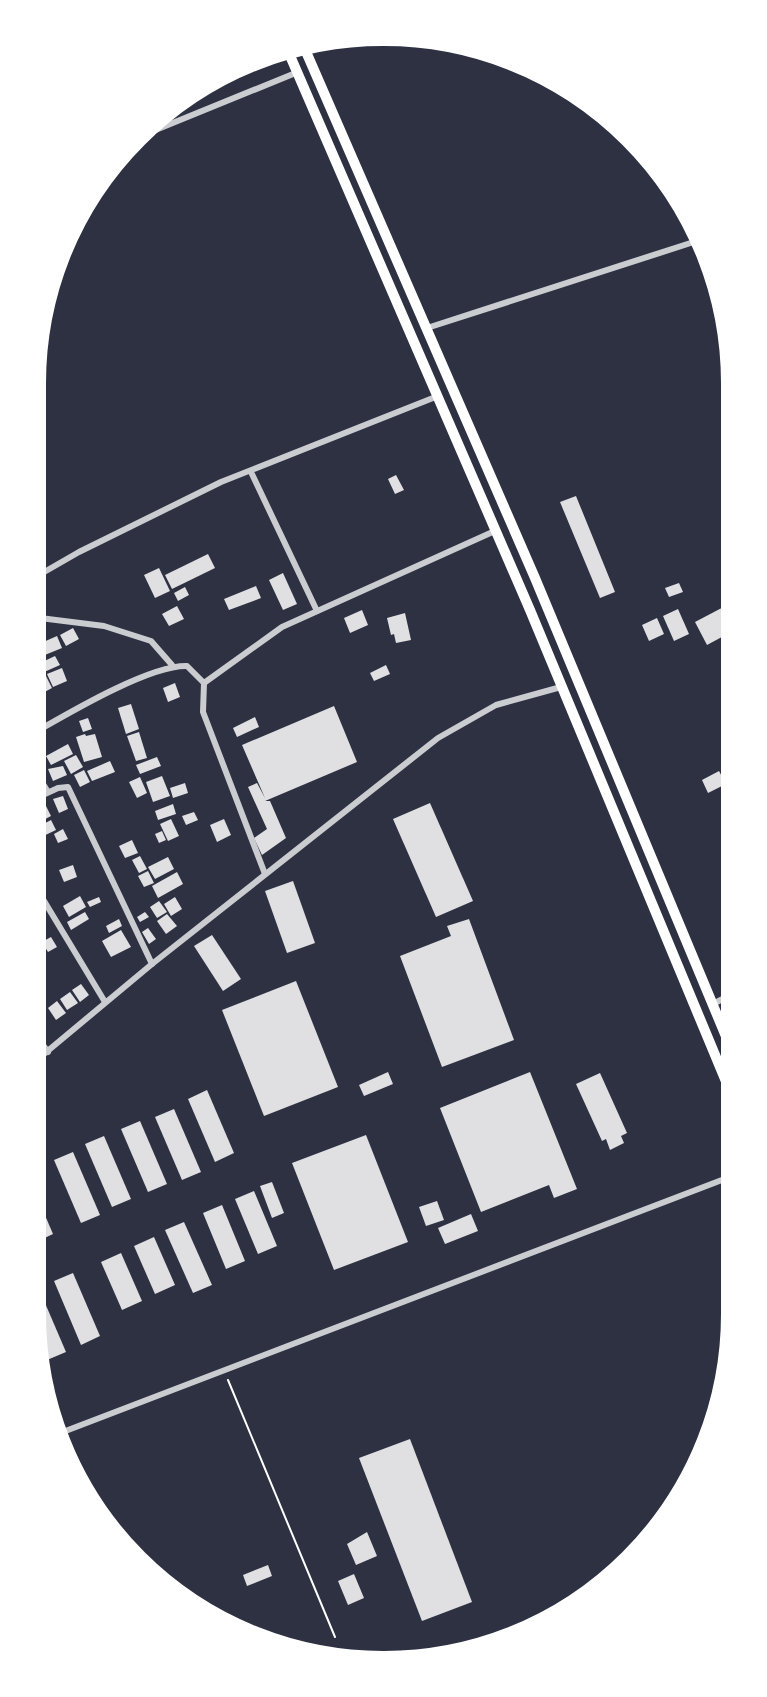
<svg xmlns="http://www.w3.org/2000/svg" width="767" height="1697" font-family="'Varela Round',sans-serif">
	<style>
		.building { fill: #e0e0e3 }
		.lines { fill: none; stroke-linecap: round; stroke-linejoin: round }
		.path { stroke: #fff; stroke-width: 2 }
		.minor { stroke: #caccd0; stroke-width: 6 }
		.primary { stroke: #fff; stroke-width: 10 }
		.rim { fill: none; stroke: #fff; stroke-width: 8 }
	</style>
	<rect width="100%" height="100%" fill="#2d3142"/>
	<g class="building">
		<polygon points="396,475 404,490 395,494 388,479"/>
		<polygon points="576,496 615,592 600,598 560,502"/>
		<polygon points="208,554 215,568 172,589 165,575"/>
		<polygon points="159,568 170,591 155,598 144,575"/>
		<polygon points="283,573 297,604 283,610 269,580"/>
		<polygon points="679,583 683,592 669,597 665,588"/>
		<polygon points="256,586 261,598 229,610 224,599"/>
		<polygon points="185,587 189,595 178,601 174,593"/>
		<polygon points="733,602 733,631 707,645 695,622"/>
		<polygon points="177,606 184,619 169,626 162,614"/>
		<polygon points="678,609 689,634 674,641 663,616"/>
		<polygon points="362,610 368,625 350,633 344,618"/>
		<polygon points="405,613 411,640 396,643 394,634 391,635 387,618"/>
		<polygon points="657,618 664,634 649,641 642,625"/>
		<polygon points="73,628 79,639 66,646 60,635"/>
		<polygon points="57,636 62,648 35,659 32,647"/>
		<polygon points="55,656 60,665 42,673 38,664"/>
		<polygon points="386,665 390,674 374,681 370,673"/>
		<polygon points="62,668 67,681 53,687 47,674"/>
		<polygon points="45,674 52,688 39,695 32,680"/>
		<polygon points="175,683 180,697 168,702 163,688"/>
		<polygon points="131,704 139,729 126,734 118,708"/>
		<polygon points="334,706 357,762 265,801 270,801 286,838 262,855 254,838 267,829 248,787 257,783 265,798 242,745"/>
		<polygon points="255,717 259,727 237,737 233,728"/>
		<polygon points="88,718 92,729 83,732 79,721"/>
		<polygon points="139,732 147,758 136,761 127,736"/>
		<polygon points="85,734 86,736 95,734 102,757 84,762 76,737"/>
		<polygon points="68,744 73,754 51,765 46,756"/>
		<polygon points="76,755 83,767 71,774 64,761"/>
		<polygon points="157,757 161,766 140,774 136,765"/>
		<polygon points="110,761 115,772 92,781 87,771"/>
		<polygon points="63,766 67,775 53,781 48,769"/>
		<polygon points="84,770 90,782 80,787 74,775"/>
		<polygon points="719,771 726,784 708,793 702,780"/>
		<polygon points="162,776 170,796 153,802 146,782"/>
		<polygon points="140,777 147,793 137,798 129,782"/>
		<polygon points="185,783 188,793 173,798 170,788"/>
		<polygon points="63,796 68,809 59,813 53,799"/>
		<polygon points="430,803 473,901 436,917 393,819"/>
		<polygon points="45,804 51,816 32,826 32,811"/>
		<polygon points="173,804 176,814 158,820 155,811"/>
		<polygon points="194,812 198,820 186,825 182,816"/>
		<polygon points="171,819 179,836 168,841 160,824"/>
		<polygon points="224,819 231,835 217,842 210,825"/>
		<polygon points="51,820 56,830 35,840 32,830"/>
		<polygon points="63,829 68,839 58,843 54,834"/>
		<polygon points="162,831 166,840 159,843 155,834"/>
		<polygon points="132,840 138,853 125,858 119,846"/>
		<polygon points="140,856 147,869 139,873 132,860"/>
		<polygon points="168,857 174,869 155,879 148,867"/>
		<polygon points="73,865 77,877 64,882 59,870"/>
		<polygon points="148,871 154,883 144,887 138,876"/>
		<polygon points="177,872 183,884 158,898 152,886"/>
		<polygon points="293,881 315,943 287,953 265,891"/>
		<polygon points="80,896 86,907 69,917 63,906"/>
		<polygon points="99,897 101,902 90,907 87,902"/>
		<polygon points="175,897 182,909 171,916 164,904"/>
		<polygon points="159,901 167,912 157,918 150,907"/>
		<polygon points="85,912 89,919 71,930 67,922"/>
		<polygon points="145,912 149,917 140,922 137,917"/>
		<polygon points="167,914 177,926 166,934 157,921"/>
		<polygon points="119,919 122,926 109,933 106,926"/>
		<polygon points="469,919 514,1040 442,1067 400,956 451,936 447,926"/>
		<polygon points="148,928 156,939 149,944 142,932"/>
		<polygon points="121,930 131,947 111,957 102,941"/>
		<polygon points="212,935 241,979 223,991 194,946"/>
		<polygon points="51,937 57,947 48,952 42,942"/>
		<polygon points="40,975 46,985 36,991 32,980"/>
		<polygon points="296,981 338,1087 264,1116 222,1010"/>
		<polygon points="81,984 89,995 80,1002 72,990"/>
		<polygon points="70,992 78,1003 67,1010 60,999"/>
		<polygon points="57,1001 66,1013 56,1020 48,1008"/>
		<polygon points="388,1072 393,1084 364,1096 359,1085"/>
		<polygon points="530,1072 577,1189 554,1198 549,1185 481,1212 440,1108"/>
		<polygon points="600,1073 627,1133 621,1136 624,1143 610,1150 606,1139 602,1141 576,1084"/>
		<polygon points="207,1090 234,1153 215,1162 188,1099"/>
		<polygon points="174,1109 201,1172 182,1180 155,1117"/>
		<polygon points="140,1121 167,1184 148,1192 121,1129"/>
		<polygon points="366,1135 408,1242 334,1270 292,1163"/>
		<polygon points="104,1136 131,1199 112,1207 85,1144"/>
		<polygon points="73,1152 100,1215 81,1223 54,1160"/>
		<polygon points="272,1182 284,1213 272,1218 260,1186"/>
		<polygon points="32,1185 53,1234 34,1243 32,1238"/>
		<polygon points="254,1191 277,1246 258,1254 235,1199"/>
		<polygon points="437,1201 444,1220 426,1226 419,1207"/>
		<polygon points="222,1205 245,1261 226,1269 203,1213"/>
		<polygon points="471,1214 478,1231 445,1244 438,1228"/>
		<polygon points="184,1222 212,1285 193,1293 165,1230"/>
		<polygon points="154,1237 175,1285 155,1294 134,1246"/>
		<polygon points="121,1253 142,1301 122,1310 101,1262"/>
		<polygon points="73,1273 100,1336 81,1345 54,1281"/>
		<polygon points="39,1289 66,1352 47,1360 34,1332 32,1314 32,1292"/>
		<polygon points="410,1439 472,1602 422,1621 359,1458"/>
		<polygon points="367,1532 377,1556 356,1565 347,1544"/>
		<polygon points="268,1565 272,1576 247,1586 243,1575"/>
		<polygon points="354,1574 364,1598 348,1605 338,1581"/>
	</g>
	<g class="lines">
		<polyline class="path" points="228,1380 335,1637"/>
		<g class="minor">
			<polyline points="131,140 298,72"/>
			<polyline points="427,328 703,239"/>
			<polyline points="251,472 317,611"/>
			<polyline points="32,579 79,552 221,482 438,396"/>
			<polyline points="32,617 104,626 151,641 172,665"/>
			<polyline points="204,683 282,627 497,530"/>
			<path d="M32,734C67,714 149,665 187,666L204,683L203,712L265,874"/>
			<polyline points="32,766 48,792"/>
			<polyline points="32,800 58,788 68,787 152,964"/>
			<polyline points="32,881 105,1002"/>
			<polyline points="713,1004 734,993"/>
			<polyline points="32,1030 48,1052"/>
			<polyline points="32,1064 152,964 438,738 496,705 561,687"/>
			<polyline points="55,1435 735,1175"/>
		</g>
		<g class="primary">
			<polyline points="304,47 535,578 735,1058"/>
			<polyline points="288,51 530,610 735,1103"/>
		</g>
	</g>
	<path d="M0 0H767V1697H0ZM383 42H384A341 341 0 0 1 725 383V1314A341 341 0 0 1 384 1655H383A341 341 0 0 1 42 1314V383A341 341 0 0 1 383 42Z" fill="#fff" fill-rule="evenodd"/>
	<path class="rim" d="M383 42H384A341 341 0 0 1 725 383V1314A341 341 0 0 1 384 1655H383A341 341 0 0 1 42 1314V383A341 341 0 0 1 383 42Z"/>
</svg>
